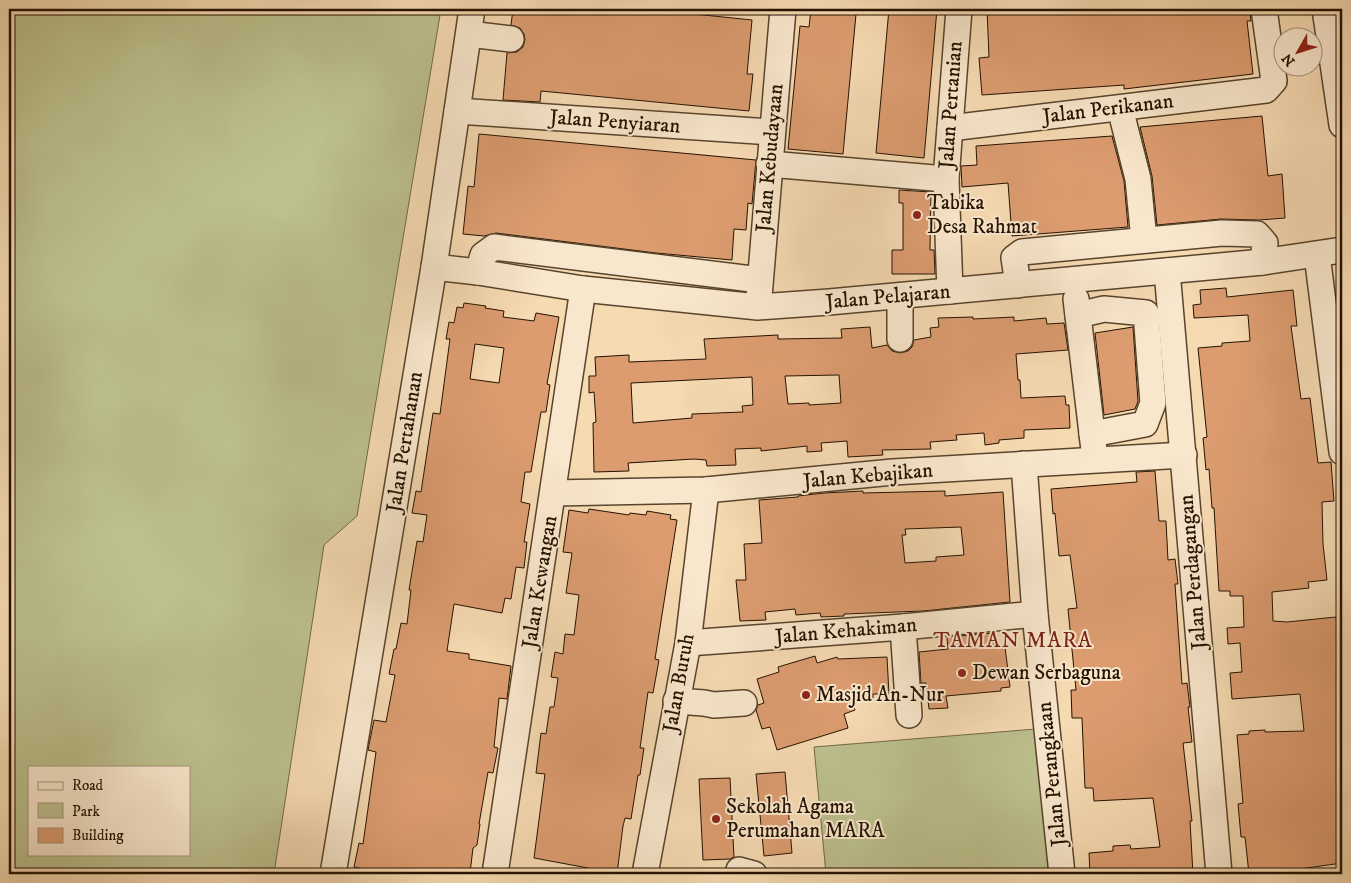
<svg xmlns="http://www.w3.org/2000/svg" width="1351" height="883" font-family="'IM FELL DW Pica',serif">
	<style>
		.green { fill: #bcc08d; stroke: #706946; fill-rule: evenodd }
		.building { fill: #dc9c70; stroke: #241200; fill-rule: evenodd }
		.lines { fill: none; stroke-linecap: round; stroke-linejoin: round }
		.minor-casing { stroke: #58442c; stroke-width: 28 }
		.minor { stroke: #f9e7cd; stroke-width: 25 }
		.poi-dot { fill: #8f2418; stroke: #f9e7cd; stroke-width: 2 }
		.labels { text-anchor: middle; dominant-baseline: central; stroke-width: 4; stroke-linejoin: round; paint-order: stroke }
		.street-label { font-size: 21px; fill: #241200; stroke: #f9e7cd }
		.poi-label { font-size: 21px; fill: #241200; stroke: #f9e7cd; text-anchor: start }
		.neighbourhood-label { font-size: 22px; letter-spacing: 1px; fill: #7a1f14; stroke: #f9e7cd }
	</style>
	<rect width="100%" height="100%" fill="#f6dab2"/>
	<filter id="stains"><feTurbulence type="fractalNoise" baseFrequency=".004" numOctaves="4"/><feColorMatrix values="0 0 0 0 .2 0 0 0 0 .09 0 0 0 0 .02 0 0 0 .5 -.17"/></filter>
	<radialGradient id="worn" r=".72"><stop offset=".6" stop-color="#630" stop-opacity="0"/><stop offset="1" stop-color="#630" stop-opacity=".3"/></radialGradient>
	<g class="green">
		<path d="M9,9H441L357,516L324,545L274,874H9ZM29,767H189V854H29Z"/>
		<polygon points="1036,729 1049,874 826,874 814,747"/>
	</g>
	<g class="building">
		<polygon points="513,9 646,9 752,20 747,74 753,74 749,111 541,91 540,102 503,100 507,53 517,52 523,47 525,40 524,34 520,28 511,25"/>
		<polygon points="811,9 847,9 847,13 856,14 843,154 788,149 800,26 809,27"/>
		<polygon points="889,9 937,9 924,158 876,153"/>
		<polygon points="987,9 1250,9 1251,21 1247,21 1253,74 1124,89 1124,85 982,95 979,58 989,57"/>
		<polygon points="1262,116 1268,176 1282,174 1285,218 1259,220 1221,219 1157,225 1152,176 1140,127"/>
		<polygon points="479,134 756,160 752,204 748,203 746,230 734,229 732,260 656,253 496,233 484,236 463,234 468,186 474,187"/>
		<polygon points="1112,136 1124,181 1128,227 1012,236 1008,183 962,187 961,166 977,165 976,146"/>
		<polygon points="899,190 931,192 930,250 934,250 935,274 892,274 892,250 903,250 903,203 899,203"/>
		<polygon points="1226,288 1227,297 1293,290 1297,326 1291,326 1301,399 1310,398 1318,463 1331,462 1334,501 1322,502 1323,544 1327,580 1308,582 1309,588 1272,592 1273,621 1287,622 1336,617 1342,670 1342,863 1300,869 1301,871 1266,874 1249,874 1245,837 1241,837 1238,804 1243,803 1237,735 1249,734 1249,731 1265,730 1265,732 1304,731 1300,694 1232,699 1230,673 1242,672 1240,643 1228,644 1227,628 1244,627 1243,596 1230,596 1230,591 1219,591 1214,508 1212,508 1209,469 1206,470 1203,438 1207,437 1198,348 1222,346 1222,343 1250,341 1248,315 1194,318 1193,305 1201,304 1200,290"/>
		<path d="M464,303L486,306L485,308L504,311L503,317L534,321L536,313L559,317L547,384L550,385L546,412H541L531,472H525L521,502L530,504L524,542H527L524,568L516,567L511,599L505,598L502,613L454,604L447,651L469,654V659L511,666L507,699L499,698L494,747L498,748L493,773L488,772L479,824H480L477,845L473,848L470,873L385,874L354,867L359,843L363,844L376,752L368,750L374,720L386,722L395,675L389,674L394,649H396L401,623L407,624L411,590H409L417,541L423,542L427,515L412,513L416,491L421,492L433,413L440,414L450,339H446L449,322L454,323L457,307L463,308ZM475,344L504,348L499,383L470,379Z"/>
		<path d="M973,317V319L1014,317V321L1046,318L1047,324L1064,323L1068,350L1016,354L1018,380H1020L1021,398L1065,396L1066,405H1069L1070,428L1024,430V438L999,440V443L985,445L984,433L956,435L957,440L930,442L931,449L882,450L883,455L848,457L847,441L821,443L822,451L807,452V446L761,451V448L735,449L736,465L707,466L706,460L694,459L628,463L629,471L594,472L593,423L596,422L594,392L589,393V376H596L595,357L629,355V362L706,359L704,339L778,335V339L842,338L841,329L870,327L872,348L887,345L892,351L900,353L908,351L912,347L914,340L931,337L930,328L939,327L938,318ZM839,375L841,403L809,405V403L788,404L785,376ZM752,377L753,405L742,406L743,412L692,414V418L633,423L631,383Z"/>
		<polygon points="1133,327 1138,401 1135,409 1104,415 1095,333"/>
		<polygon points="1155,471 1159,521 1166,521 1168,560 1175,559 1178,584 1175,584 1182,684 1187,683 1190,707 1188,707 1192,742 1183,743 1192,821 1190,821 1193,874 1090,874 1089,853 1113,851 1113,846 1130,845 1131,849 1160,847 1153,798 1094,801 1093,788 1085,788 1082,718 1072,718 1071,690 1076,690 1068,609 1077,608 1070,555 1059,556 1055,513 1053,514 1051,489 1137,482 1136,472"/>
		<path d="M863,491V493L945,491V496L1003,492L1010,602L923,611L844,614V616L821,617L820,613L796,615L795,609L765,612L766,620L740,621L736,580H746L744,544L762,543L759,500L798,497V496L824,493ZM961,527L964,555L936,557V561L905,563L902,535H906L905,529Z"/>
		<polygon points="589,509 629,515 630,513 646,515 647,511 671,515 670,519 677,520 655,659 659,660 653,693 648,692 640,748 644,748 640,775 638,775 631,819 625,818 623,826 617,874 587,874 588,868 534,858 545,774 536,773 541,733 546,734 550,707 554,707 558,678 551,677 555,652 563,654 565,634 574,635 579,595 566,593 572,553 563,552 569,510 588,513"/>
		<polygon points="992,633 994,648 1005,647 1010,687 1001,688 1001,691 946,696 948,708 929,709 926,683 921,683 919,652 948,649 947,637"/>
		<polygon points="815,656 817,663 837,657 838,659 887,657 889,694 873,694 873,698 851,699 855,710 844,714 848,728 777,750 770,727 762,729 756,710 758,705 764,703 757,679 779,672 778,667"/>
		<polygon points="785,772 792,853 764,856 756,774"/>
		<polygon points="730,778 734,857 730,859 703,860 699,779"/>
	</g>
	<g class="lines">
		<defs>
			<g id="minor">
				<polyline points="1325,9 1342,125"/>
				<polyline points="469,34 511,39"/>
				<polyline points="1120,108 1138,179 1144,240"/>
				<polyline points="457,111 772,132"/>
				<polyline points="950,128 1266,90 1274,81 1264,9"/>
				<polyline points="769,164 946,179"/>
				<polyline points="1317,255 1342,452"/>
				<polyline points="434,267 478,272 583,289 758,307 829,302 1263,262 1342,250"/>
				<polyline points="1167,271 1219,874"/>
				<polyline points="478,272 483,255 494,247 760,280"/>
				<polyline points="1018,285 1014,258 1022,252 1222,233 1257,234 1265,243 1263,262"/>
				<polyline points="950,291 946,179 959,9"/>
				<polyline points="900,296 900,339"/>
				<polyline points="759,297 783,9"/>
				<polyline points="1076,299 1094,450"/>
				<polyline points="1078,315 1104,309 1146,313 1153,403 1145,424 1092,434"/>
				<polyline points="1024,464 1035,614 1062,874"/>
				<polyline points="553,493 706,490 893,472 1184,455"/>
				<polyline points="903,627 909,715"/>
				<polyline points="688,643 903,627 1035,614"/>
				<polyline points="676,701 704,703 714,705 744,703"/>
				<polyline points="739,870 754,874"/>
				<polyline points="333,874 434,267 472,9"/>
				<polyline points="495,874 583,289"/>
				<polyline points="645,874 688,643 706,490"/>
			</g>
		</defs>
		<use href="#minor" class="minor-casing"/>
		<use href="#minor" class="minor"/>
	</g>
	<g class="poi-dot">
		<circle cx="917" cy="215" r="5"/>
		<circle cx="962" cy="673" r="5"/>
		<circle cx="806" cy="695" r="5"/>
		<circle cx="716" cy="819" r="5"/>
	</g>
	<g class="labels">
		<g class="street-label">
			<text transform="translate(951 105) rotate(-86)">Jalan Pertanian</text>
			<text transform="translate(1108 109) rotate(-7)">Jalan Perikanan</text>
			<text transform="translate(615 122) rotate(4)">Jalan Penyiaran</text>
			<text transform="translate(770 158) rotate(-85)">Jalan Kebudayaan</text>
			<text transform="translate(888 297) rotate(-5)">Jalan Pelajaran</text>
			<text transform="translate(405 442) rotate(-81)">Jalan Pertahanan</text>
			<text transform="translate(868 476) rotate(-5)">Jalan Kebajikan</text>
			<text transform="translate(1193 572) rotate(-95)">Jalan Perdagangan</text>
			<text transform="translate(540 582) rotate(-81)">Jalan Kewangan</text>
			<text transform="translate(846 631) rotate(-5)">Jalan Kehakiman</text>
			<text transform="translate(679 683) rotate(-80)">Jalan Buruh</text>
			<text transform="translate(1052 774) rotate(-96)">Jalan Perangkaan</text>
		</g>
		<g class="poi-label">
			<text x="927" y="203">Tabika<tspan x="927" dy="24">Desa Rahmat</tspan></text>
			<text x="972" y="673">Dewan Serbaguna</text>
			<text x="816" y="695">Masjid An-Nur</text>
			<text x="726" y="807">Sekolah Agama<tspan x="726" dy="24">Perumahan MARA</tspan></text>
		</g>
		<g class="neighbourhood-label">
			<text x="1013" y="640">TAMAN MARA</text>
		</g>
	</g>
	<rect width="1351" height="883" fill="none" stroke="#f6dab2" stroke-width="30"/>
	<rect x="10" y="10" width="1331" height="863" fill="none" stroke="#241200" stroke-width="2.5"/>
	<rect x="15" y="15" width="1321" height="853" fill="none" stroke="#241200"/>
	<rect x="28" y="766" width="162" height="90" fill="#f9e7cd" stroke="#a4927b"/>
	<rect x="38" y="782" width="25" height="8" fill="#f9e7cd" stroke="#a4927b"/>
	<text x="72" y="790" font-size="15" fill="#241200">Road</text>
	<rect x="38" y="803" width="25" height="15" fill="#bcc08d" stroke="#a4927b"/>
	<text x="72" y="816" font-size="15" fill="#241200">Park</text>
	<rect x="38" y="828" width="25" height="15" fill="#dc9c70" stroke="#a4927b"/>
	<text x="72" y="840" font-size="15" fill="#241200">Building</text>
	<g transform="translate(1298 52) rotate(231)"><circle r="24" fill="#f9e7cd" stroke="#a4927b"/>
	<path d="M0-4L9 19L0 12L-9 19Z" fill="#8f2418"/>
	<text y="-8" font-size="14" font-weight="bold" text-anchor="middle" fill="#241200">N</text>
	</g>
	<rect width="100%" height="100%" filter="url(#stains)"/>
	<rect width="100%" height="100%" fill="url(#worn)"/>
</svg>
